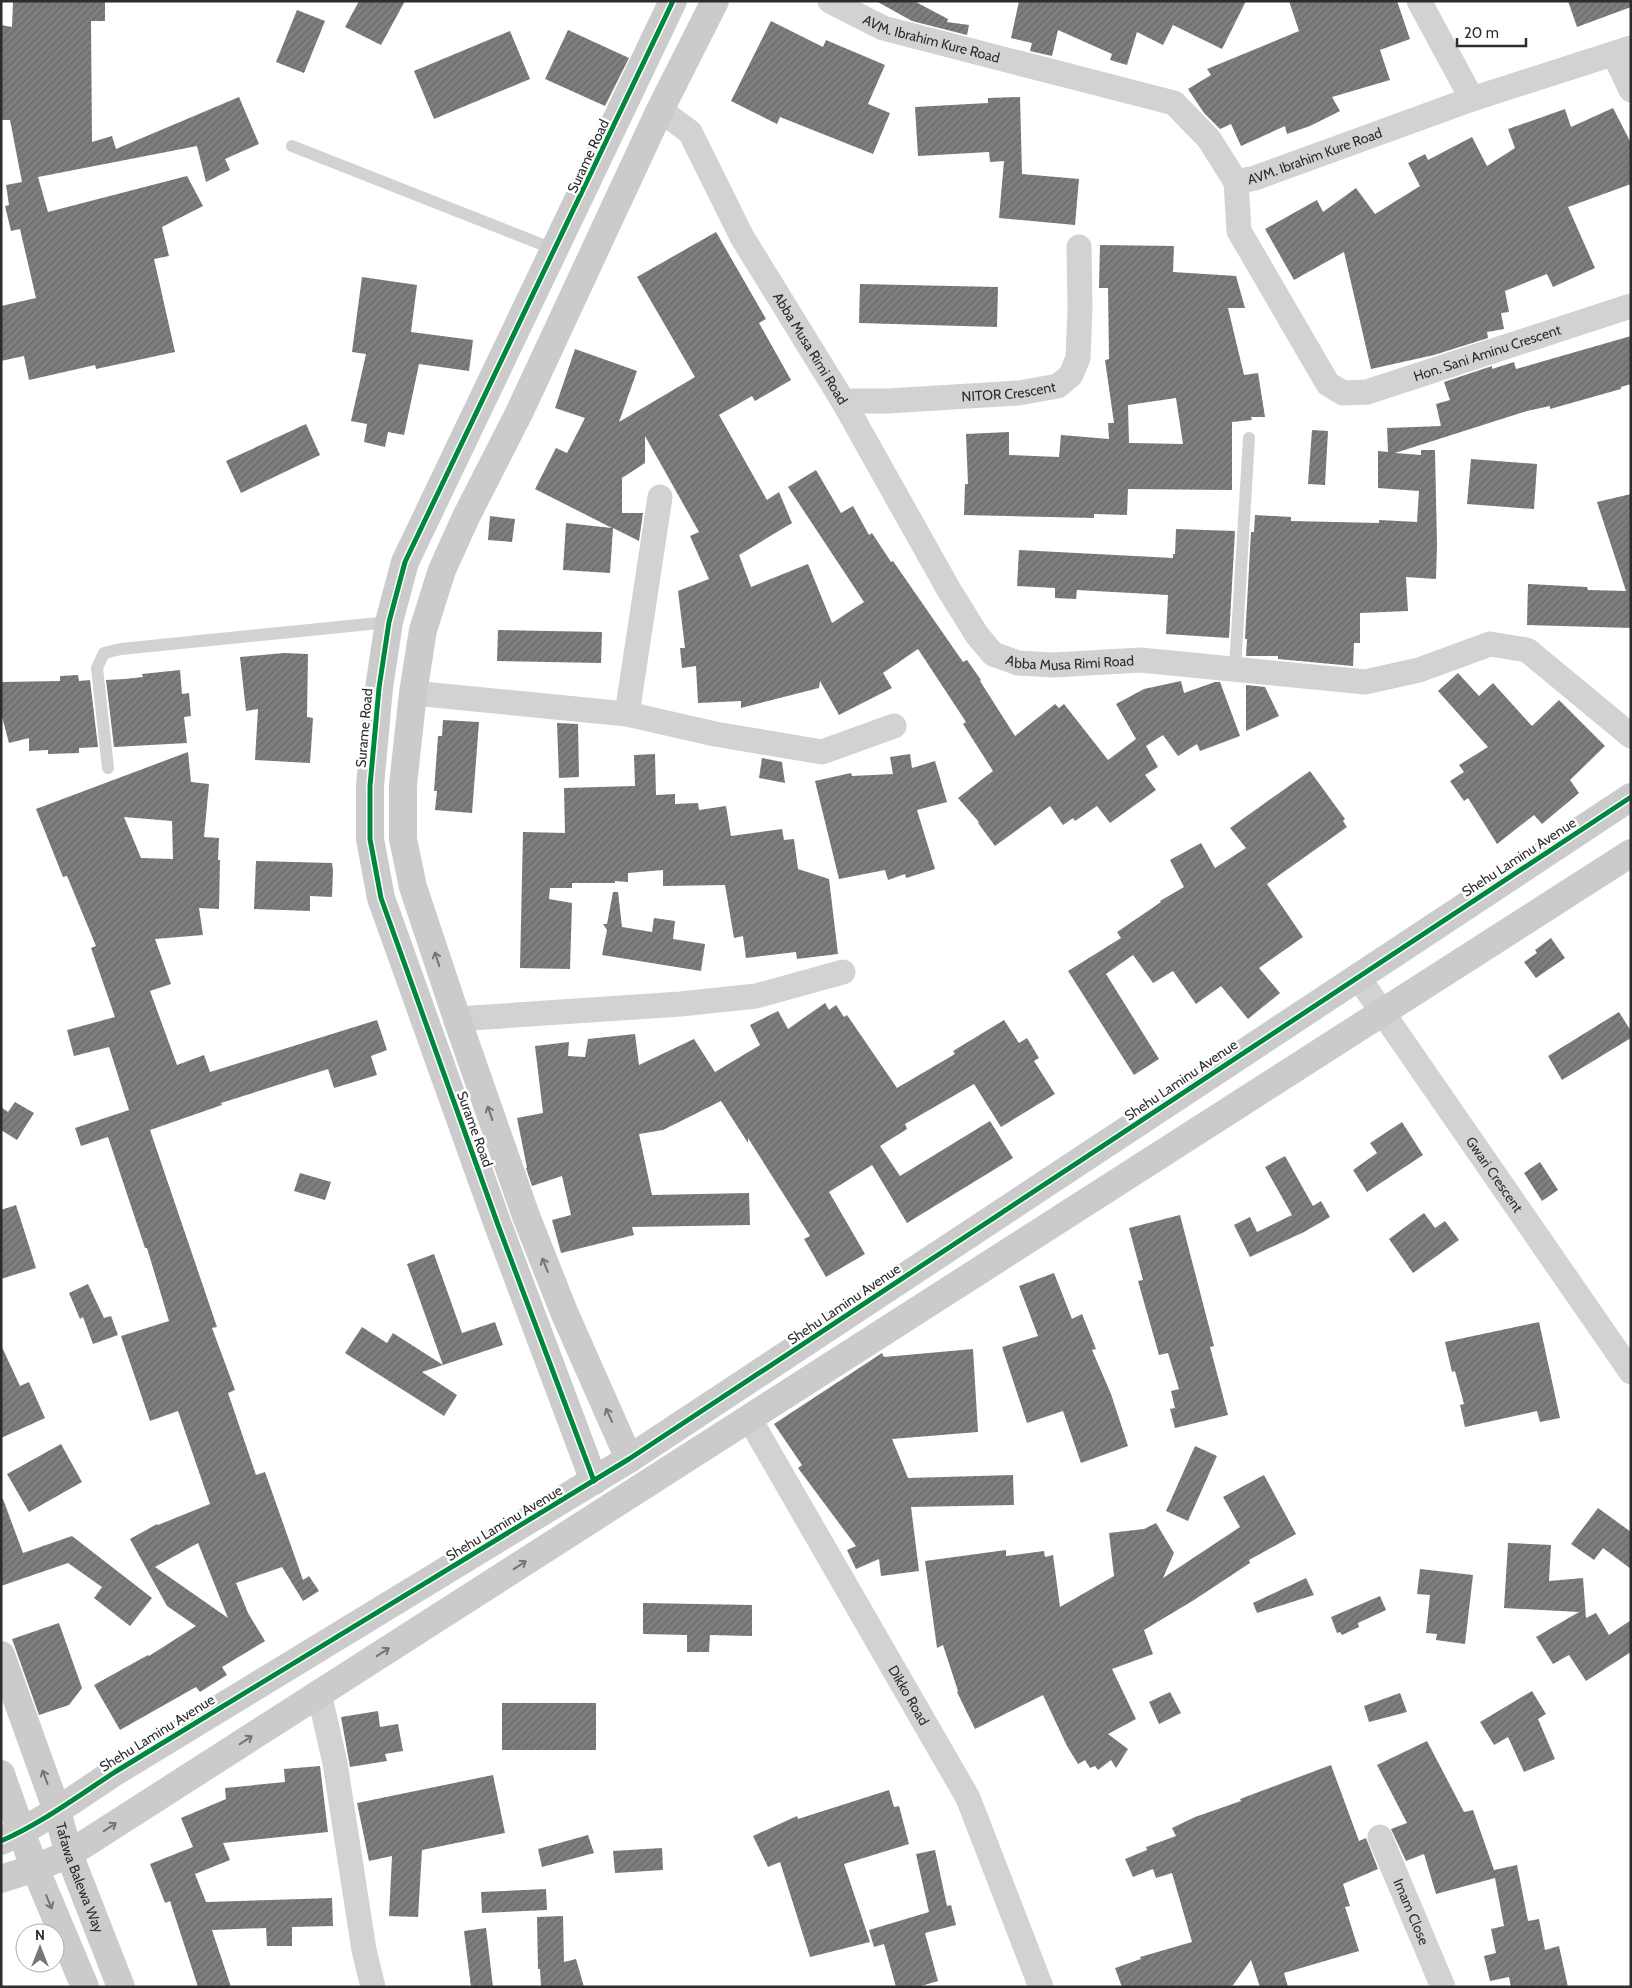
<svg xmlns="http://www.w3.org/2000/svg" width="1632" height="1988" font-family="Cabin,sans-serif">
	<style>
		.building { fill: url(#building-hatch); fill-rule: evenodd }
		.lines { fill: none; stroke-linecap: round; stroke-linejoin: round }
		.lane { stroke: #d2d2d2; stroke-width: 12 }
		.street { stroke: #d2d2d2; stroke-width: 25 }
		.secondary { stroke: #cbcbcb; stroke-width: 28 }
		.cycleway-casing { stroke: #fff; stroke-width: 8 }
		.cycleway { stroke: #00873e; stroke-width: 5 }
		.oneway { stroke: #747474 }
		.labels { text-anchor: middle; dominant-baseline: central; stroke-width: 5; stroke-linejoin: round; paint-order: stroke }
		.street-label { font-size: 14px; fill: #2d2d2d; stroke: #fff }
	</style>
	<defs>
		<pattern id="building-hatch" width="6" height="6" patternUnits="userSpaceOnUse" patternTransform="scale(1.25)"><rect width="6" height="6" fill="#7e7e7e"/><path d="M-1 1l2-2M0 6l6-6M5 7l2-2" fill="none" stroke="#686868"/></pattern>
	</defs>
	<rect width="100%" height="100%" fill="#fff"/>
	<g class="building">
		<polygon points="13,1 105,1 105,21 91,21 92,142 112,136 116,149 239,97 259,144 225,159 230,170 206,182 197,146 38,177 48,212 187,176 203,206 162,227 169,256 154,259 175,352 96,369 95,365 29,380 24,356 1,361 1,306 36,298 20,229 11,231 5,206 9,205 6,185 22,182 10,120 1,120 1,25 12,27"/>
		<polygon points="359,1 405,1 381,45 345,27"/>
		<polygon points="876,1 914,1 948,19 947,22 969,25 967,35 912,21"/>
		<polygon points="1019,1 1246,1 1222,49 1173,25 1163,45 1137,32 1127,65 1110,60 1112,54 1058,30 1052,56 1030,51 1032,43 1011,38"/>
		<polygon points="1289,1 1397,1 1410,39 1380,50 1390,80 1332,97 1340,111 1310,126 1287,134 1285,126 1241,146 1231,124 1220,129 1204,113 1188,89 1211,75 1207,69 1299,31"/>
		<polygon points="1568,1 1631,1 1631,7 1577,27"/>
		<polygon points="297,10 325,21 304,73 276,62"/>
		<polygon points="771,21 823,47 826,40 885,65 868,104 890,113 873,154 780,117 777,124 731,101"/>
		<polygon points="568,30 629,58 605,106 545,79"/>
		<polygon points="510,31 530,79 434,119 414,71"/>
		<polygon points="1020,97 1022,174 1079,179 1075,225 999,218 1004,161 990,162 989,152 918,156 915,107 988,103 988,98"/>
		<polygon points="1613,108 1631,143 1631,184 1568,207 1595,268 1553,287 1547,274 1505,291 1509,312 1501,313 1504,329 1487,332 1488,338 1434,355 1371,369 1344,252 1294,280 1265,229 1317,200 1323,212 1356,188 1375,214 1420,186 1408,163 1425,154 1428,160 1472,137 1487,166 1515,148 1508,129 1565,109 1571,127"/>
		<polygon points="716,232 766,319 759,323 791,380 755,401 752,396 719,415 767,500 779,492 792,523 739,555 751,587 808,564 832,623 864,602 788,487 816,470 841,513 853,506 869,535 872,533 891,562 893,561 963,662 967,660 981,680 980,681 1015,736 1055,704 1059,708 1064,704 1108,760 1136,739 1116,704 1144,689 1181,681 1184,693 1215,682 1220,682 1240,736 1200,751 1197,744 1178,756 1163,735 1146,746 1158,767 1145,775 1156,790 1110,823 1097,806 1075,821 1073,818 1063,825 1050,806 995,846 978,823 979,822 958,798 993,771 963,724 966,722 918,649 883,673 892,688 839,715 820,681 819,688 741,708 741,701 698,703 696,666 682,668 680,648 685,648 678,591 709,579 690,536 699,532 645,436 645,463 622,478 622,513 643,513 639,541 613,528 610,573 563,570 566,523 612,528 535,489 556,448 567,453 585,418 555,408 575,349 637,371 619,422 695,377 637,277"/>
		<path d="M1100,245L1174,246L1173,272L1236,276L1245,308H1228L1244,375L1258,373L1265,417H1251L1252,420L1232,422V490L1128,489L1127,515L1094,514V518L964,515L965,484H968L966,434L1009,432V455L1059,457L1061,435L1109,439L1108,423H1114L1105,360L1109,359L1108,288H1099ZM1176,398L1183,444L1129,443L1128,405Z"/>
		<polygon points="362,277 417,285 411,332 473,340 469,371 419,364 404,435 388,432 385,447 364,442 367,424 351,421 366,354 352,352"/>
		<polygon points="860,284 998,287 997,327 859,323"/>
		<polygon points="1631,336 1631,384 1621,387 1621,389 1550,409 1550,406 1527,411 1395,453 1421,455 1421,450 1435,450 1437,545 1436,579 1406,577 1408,611 1360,613 1360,643 1354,643 1353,666 1278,659 1278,656 1246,656 1247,639 1245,639 1251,532 1254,532 1255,515 1291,517 1291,521 1379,523 1379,520 1417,522 1419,491 1378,488 1378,451 1388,452 1387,428 1441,426 1436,404 1450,400 1444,382 1492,366 1492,369 1514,362 1516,369"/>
		<polygon points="306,424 320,455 241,493 226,461"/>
		<polygon points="1312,430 1328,431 1325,485 1308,484"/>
		<polygon points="1471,459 1537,464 1534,509 1467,504"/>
		<polygon points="1631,494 1631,628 1527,625 1528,584 1587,587 1588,590 1626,591 1597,502"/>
		<polygon points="490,516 515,519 512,542 488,540"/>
		<polygon points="1176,529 1235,531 1229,638 1166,634 1168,595 1077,590 1076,599 1055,598 1055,588 1017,586 1019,550 1173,558 1173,554 1175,554"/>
		<polygon points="498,630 602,632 601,663 497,661"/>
		<polygon points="284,653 308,654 307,717 313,718 310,763 255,760 258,709 246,711 240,657"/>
		<polygon points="180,670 182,694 189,693 191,716 184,717 187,743 114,747 106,680 125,679 143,677 142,674"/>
		<polygon points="1458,673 1479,696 1493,683 1532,726 1559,700 1605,746 1570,780 1579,793 1542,824 1534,815 1497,844 1468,798 1464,801 1450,781 1464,772 1459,765 1488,747 1438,691"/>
		<polygon points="78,675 79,681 90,680 98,747 79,748 79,753 48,754 48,750 29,751 29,738 9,743 1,713 1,682 60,681 60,676"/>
		<polygon points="1246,685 1265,687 1279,716 1246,731"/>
		<polygon points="443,720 479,722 472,813 435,810 437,791 434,791 438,736 442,736"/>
		<polygon points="557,723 578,724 579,777 559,778"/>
		<path d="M188,752L191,782L209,784L204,837L219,838L218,860H220L219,909L199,908L203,935L155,939L171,984L150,991L177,1065L204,1055L210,1072L377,1020L387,1050L371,1056L377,1075L334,1088L328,1069L221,1103L222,1105L150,1130L217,1327L212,1328L235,1390L228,1393L256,1475L265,1472L303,1580L309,1576L319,1591L303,1601L282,1567L236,1583L248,1613L265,1641L222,1667L227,1675L200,1692L196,1687L120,1730L94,1685L148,1655L149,1656L196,1626L167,1606L130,1539L157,1524L158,1525L210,1504L178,1411L150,1421L121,1336L169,1321L147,1248H145L108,1137L81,1146L75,1128L129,1110L109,1047L74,1056L67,1030L115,1017L91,948L96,946L67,876L63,877L36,809ZM124,817L172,821L173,859L141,858ZM198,1543L228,1618L155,1567Z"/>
		<polygon points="655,754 656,795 675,794 675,804 698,803 699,810 726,806 731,836 782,829 784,840 794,839 798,869 829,879 838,954 797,959 796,952 746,958 743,936 734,938 725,885 663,886 663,870 628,873 628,882 615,881 615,883 572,883 572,888 550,888 549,899 572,903 570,969 520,968 523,832 565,833 564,788 635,786 634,755"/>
		<polygon points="910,754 912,768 935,761 947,802 917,810 935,869 906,878 905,874 888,880 885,870 839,879 815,781 851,773 852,776 893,774 890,757"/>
		<polygon points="762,758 782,762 785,783 759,778"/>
		<polygon points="1310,771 1345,819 1343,821 1347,827 1267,884 1303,937 1259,968 1280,993 1248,1019 1221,986 1196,1004 1173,971 1153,983 1133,955 1106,974 1159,1059 1134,1075 1068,971 1121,938 1117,932 1161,902 1160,901 1184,887 1170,860 1201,843 1215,868 1246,848 1230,828"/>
		<polygon points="256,861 332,863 333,871 332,897 310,896 310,911 254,909"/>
		<polygon points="613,892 618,892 622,927 652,932 654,918 675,921 673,939 705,944 701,971 602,955 607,930 603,924 607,924"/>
		<polygon points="1551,938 1565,958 1536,978 1524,962 1537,953 1535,950"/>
		<polygon points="825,1003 829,1010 836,1005 844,1017 847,1015 897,1088 955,1054 953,1051 1004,1020 1019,1043 1027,1038 1039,1058 1034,1061 1055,1094 1001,1127 974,1084 905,1124 907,1129 880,1146 900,1176 990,1121 1013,1158 907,1223 872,1165 829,1192 865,1254 826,1277 804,1239 810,1236 748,1138 748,1143 721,1101 663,1130 639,1134 652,1195 749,1193 750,1225 632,1227 634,1235 561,1253 552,1220 571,1215 562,1176 532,1186 526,1168 527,1168 517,1118 543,1113 535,1046 569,1042 568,1056 585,1057 588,1039 635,1034 639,1065 694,1039 715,1072 760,1045 750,1025 778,1011 788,1029"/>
		<polygon points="1619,1012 1631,1031 1631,1038 1562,1080 1548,1056"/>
		<polygon points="15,1102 34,1113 17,1140 1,1130 1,1107 8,1112"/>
		<polygon points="1402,1122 1423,1155 1367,1192 1353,1170 1377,1153 1370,1143"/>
		<polygon points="1285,1156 1313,1206 1321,1201 1330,1217 1304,1232 1250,1257 1234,1225 1250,1217 1257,1232 1292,1215 1265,1167"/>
		<polygon points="1540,1162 1558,1190 1542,1201 1524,1173"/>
		<polygon points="300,1173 331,1182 325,1200 294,1191"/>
		<polygon points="16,1205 36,1268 1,1279 1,1210"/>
		<polygon points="1424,1213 1435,1228 1445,1221 1459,1240 1413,1273 1389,1239"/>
		<polygon points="1180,1215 1214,1346 1210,1347 1228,1415 1175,1428 1170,1409 1175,1408 1171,1391 1179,1389 1168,1353 1159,1355 1138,1281 1143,1280 1129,1228"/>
		<polygon points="434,1254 462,1333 495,1322 503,1345 443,1365 407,1264"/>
		<polygon points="1054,1273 1072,1319 1082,1314 1096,1349 1092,1350 1111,1394 1128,1446 1081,1463 1063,1411 1027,1423 1002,1347 1038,1336 1019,1286"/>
		<polygon points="88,1284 104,1318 111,1316 118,1335 93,1344 83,1317 80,1319 69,1293"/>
		<polygon points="1539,1322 1560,1418 1540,1422 1537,1411 1465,1427 1460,1405 1464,1404 1455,1371 1452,1372 1445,1342"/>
		<polygon points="362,1327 387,1343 393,1333 443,1365 422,1372 457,1395 444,1416 345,1353"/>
		<polygon points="1,1345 20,1386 29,1382 45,1418 1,1438"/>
		<polygon points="973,1349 978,1432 892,1439 908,1478 1013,1475 1014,1505 911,1507 919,1571 881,1576 879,1559 856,1569 847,1550 856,1546 798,1468 802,1465 774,1424 882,1353 884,1357"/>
		<polygon points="61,1444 82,1482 29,1512 7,1474"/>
		<polygon points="1195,1446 1217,1456 1188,1521 1166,1511"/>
		<polygon points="1264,1475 1296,1534 1249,1560 1250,1563 1194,1600 1144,1630 1153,1654 1112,1669 1136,1719 1108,1734 1128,1749 1116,1768 1111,1760 1098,1770 1095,1766 1090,1768 1085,1760 1078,1764 1067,1746 1043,1695 975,1729 957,1692 958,1691 943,1645 937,1648 925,1561 1006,1550 1006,1556 1044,1551 1045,1557 1053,1555 1060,1607 1114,1576 1109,1533 1144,1529 1156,1523 1174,1553 1163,1578 1240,1527 1223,1497"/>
		<polygon points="1,1499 3,1499 23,1553 72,1536 152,1598 130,1626 94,1598 102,1587 68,1563 1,1586"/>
		<polygon points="1598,1508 1631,1532 1631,1569 1603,1548 1594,1560 1571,1544"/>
		<polygon points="1508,1543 1551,1545 1549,1581 1583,1578 1586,1618 1596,1613 1609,1635 1631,1620 1631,1652 1586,1681 1569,1655 1553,1664 1536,1637 1579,1612 1504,1608"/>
		<polygon points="1420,1569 1473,1575 1465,1644 1436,1640 1437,1634 1426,1633 1430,1595 1417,1594"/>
		<polygon points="1306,1578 1314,1595 1257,1613 1253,1603"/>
		<polygon points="1380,1596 1386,1610 1358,1623 1359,1627 1342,1635 1340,1632 1337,1633 1331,1617"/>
		<polygon points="643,1603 752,1605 752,1636 710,1635 709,1652 687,1652 687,1635 643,1634"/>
		<polygon points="59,1623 82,1688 69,1705 39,1715 12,1639"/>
		<polygon points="1532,1691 1546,1714 1538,1719 1555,1759 1524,1772 1508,1737 1494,1745 1480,1722"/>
		<polygon points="1170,1692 1181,1713 1159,1724 1149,1702"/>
		<polygon points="1400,1693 1407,1712 1369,1722 1364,1706"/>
		<rect x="502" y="1703" width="94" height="47"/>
		<polygon points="378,1711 380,1727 398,1724 403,1751 385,1754 387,1761 350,1767 341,1717"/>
		<polygon points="1427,1741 1464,1812 1473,1810 1494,1870 1517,1865 1528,1921 1539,1919 1545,1950 1559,1946 1568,1987 1511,1987 1509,1977 1490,1981 1484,1956 1496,1953 1491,1929 1504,1926 1495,1878 1436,1894 1424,1854 1406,1861 1391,1829 1407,1823 1377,1765"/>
		<polygon points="1331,1765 1359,1841 1366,1838 1378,1869 1343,1884 1350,1906 1345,1907 1359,1951 1284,1973 1288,1987 1260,1987 1251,1960 1233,1985 1227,1987 1122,1987 1115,1968 1141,1959 1140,1957 1192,1942 1172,1873 1156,1878 1153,1869 1133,1877 1125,1859 1147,1850 1146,1847 1176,1836 1172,1828 1195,1817 1241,1801 1240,1799"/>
		<polygon points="320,1766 328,1832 223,1843 230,1860 195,1874 206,1902 332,1898 333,1926 292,1927 292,1946 267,1946 266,1928 212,1930 231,1987 198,1987 170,1901 165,1903 150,1864 193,1847 181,1818 226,1799 225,1788 285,1782 284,1769"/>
		<polygon points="493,1775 505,1833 422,1850 418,1917 389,1916 392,1856 369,1861 357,1803"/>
		<polygon points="889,1790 894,1807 899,1806 909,1844 844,1864 870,1942 810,1957 780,1862 768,1867 753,1836 797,1816 798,1819"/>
		<polygon points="588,1835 594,1853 542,1867 538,1849"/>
		<polygon points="662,1848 663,1870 615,1873 613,1851"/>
		<polygon points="935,1850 947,1906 951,1905 956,1925 925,1933 938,1981 918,1987 896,1987 884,1944 874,1947 869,1930 929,1912 916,1854"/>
		<polygon points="546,1889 547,1910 482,1913 481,1892"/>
		<polygon points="563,1916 564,1962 576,1959 584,1987 541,1987 540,1969 538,1969 537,1917"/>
		<polygon points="486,1928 493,1987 471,1987 464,1931"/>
	</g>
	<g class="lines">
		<g class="lane">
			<polyline points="292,146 556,250"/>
			<polyline points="1235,668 1249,438"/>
			<polyline points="108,768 97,668 104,653 121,649 389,622"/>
		</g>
		<g class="street">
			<path id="s1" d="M830,1L883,28L1174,103L1209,139L1236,182L1255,178L1472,99L1631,48"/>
			<polyline points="1419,1 1472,99"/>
			<polyline points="1614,54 1631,90"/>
			<path id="s2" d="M660,110L690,132L742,237L843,401L949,590L977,635L993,654L1018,663L1054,665L1140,660L1365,682L1419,670L1490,644L1527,650L1631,736"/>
			<path id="s3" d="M1236,182L1239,231L1328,384L1343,393L1367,392L1631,306"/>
			<path id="s4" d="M843,401H888L1019,393L1058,386L1071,375L1078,358L1080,308L1079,247"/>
			<polyline points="413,693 627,714 715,734 822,752 894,726"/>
			<polyline points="627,714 660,497"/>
			<path id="s5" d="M1358,977L1631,1372"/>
			<polyline points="457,1019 681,1004 756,996 843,972"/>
			<path id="s6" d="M749,1418L968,1798L1041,1987"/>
			<polyline points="319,1693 335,1763 364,1950 373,1987"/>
			<path id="s7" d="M1380,1837L1443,1987"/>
		</g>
		<g class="secondary">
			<polyline points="629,1459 564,1312 526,1216 457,1019 413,887 403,839 403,785 413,693 423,630 442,570 466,517 520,411 660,110 715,1"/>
			<polyline points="594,1481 498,1225 381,898 370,839 370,786 379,688 389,622 405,562 673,1"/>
			<path id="s8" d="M1,1655L57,1811L69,1854L121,1987"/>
			<polyline points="1,1774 30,1856 85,1987"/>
			<path d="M1,1841C42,1823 78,1796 115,1772L629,1459L1631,797"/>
			<polyline points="1,1879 35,1868 69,1854 1631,853"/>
		</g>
		<defs>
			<g id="cycleway">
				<polyline points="594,1481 498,1225 381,898 370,839 370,786 379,688 389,622 405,562 673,1"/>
				<path d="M1,1841C42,1823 78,1796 115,1772L629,1459L1631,797"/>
			</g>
		</defs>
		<use href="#cycleway" class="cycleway-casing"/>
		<use href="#cycleway" class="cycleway"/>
	</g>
	<defs><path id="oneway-shaft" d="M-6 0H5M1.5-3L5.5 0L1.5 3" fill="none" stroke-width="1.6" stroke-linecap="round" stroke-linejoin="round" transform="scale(1.25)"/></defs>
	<g class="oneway">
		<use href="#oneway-shaft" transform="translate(437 959) rotate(-108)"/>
		<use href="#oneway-shaft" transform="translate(490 1113) rotate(-109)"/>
		<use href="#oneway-shaft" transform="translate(545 1265) rotate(-112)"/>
		<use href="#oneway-shaft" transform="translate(609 1415) rotate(-114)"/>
		<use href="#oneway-shaft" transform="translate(520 1565) rotate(-33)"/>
		<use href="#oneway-shaft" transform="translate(383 1652) rotate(-33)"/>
		<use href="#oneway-shaft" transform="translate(246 1740) rotate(-33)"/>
		<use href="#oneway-shaft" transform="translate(45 1777) rotate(-110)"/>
		<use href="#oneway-shaft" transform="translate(110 1827) rotate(-33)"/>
		<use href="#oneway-shaft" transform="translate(49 1902) rotate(67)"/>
	</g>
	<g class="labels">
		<g class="street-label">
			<text stroke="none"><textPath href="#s1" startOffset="109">AVM. Ibrahim Kure Road</textPath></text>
			<text stroke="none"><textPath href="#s1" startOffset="544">AVM. Ibrahim Kure Road</textPath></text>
			<text transform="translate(588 156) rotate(-65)">Surame Road</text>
			<text stroke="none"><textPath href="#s2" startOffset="285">Abba Musa Rimi Road</textPath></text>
			<text stroke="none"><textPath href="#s3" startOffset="394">Hon. Sani Aminu Crescent</textPath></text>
			<text stroke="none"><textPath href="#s4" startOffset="166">NITOR Crescent</textPath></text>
			<text stroke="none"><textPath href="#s2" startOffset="720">Abba Musa Rimi Road</textPath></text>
			<text transform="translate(364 728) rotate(-85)">Surame Road</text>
			<text transform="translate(1519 857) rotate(-33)">Shehu Laminu Avenue</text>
			<text transform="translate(1181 1080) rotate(-34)">Shehu Laminu Avenue</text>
			<text transform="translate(475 1129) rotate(70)">Surame Road</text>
			<text stroke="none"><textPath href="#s5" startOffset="240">Gwari Crescent</textPath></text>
			<text transform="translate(844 1304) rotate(-34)">Shehu Laminu Avenue</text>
			<text transform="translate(504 1523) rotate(-31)">Shehu Laminu Avenue</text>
			<text stroke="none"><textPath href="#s6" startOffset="320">Dikko Road</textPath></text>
			<text transform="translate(157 1733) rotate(-32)">Shehu Laminu Avenue</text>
			<text stroke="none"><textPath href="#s8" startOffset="236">Tafawa Balewa Way</textPath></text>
			<text stroke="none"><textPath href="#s7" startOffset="81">Imam Close</textPath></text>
		</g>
	</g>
	<rect width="1632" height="1988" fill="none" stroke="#2d2d2d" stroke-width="5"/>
	<g transform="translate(40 1948)"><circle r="24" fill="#ffffff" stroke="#ababab"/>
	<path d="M0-4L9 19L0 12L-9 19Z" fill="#767676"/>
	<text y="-8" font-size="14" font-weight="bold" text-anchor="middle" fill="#2d2d2d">N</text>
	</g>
	<path d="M1457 38v8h69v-8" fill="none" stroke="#2d2d2d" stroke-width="2.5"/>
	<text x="1464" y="38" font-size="15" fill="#2d2d2d" stroke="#ffffff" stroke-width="4" paint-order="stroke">20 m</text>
</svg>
